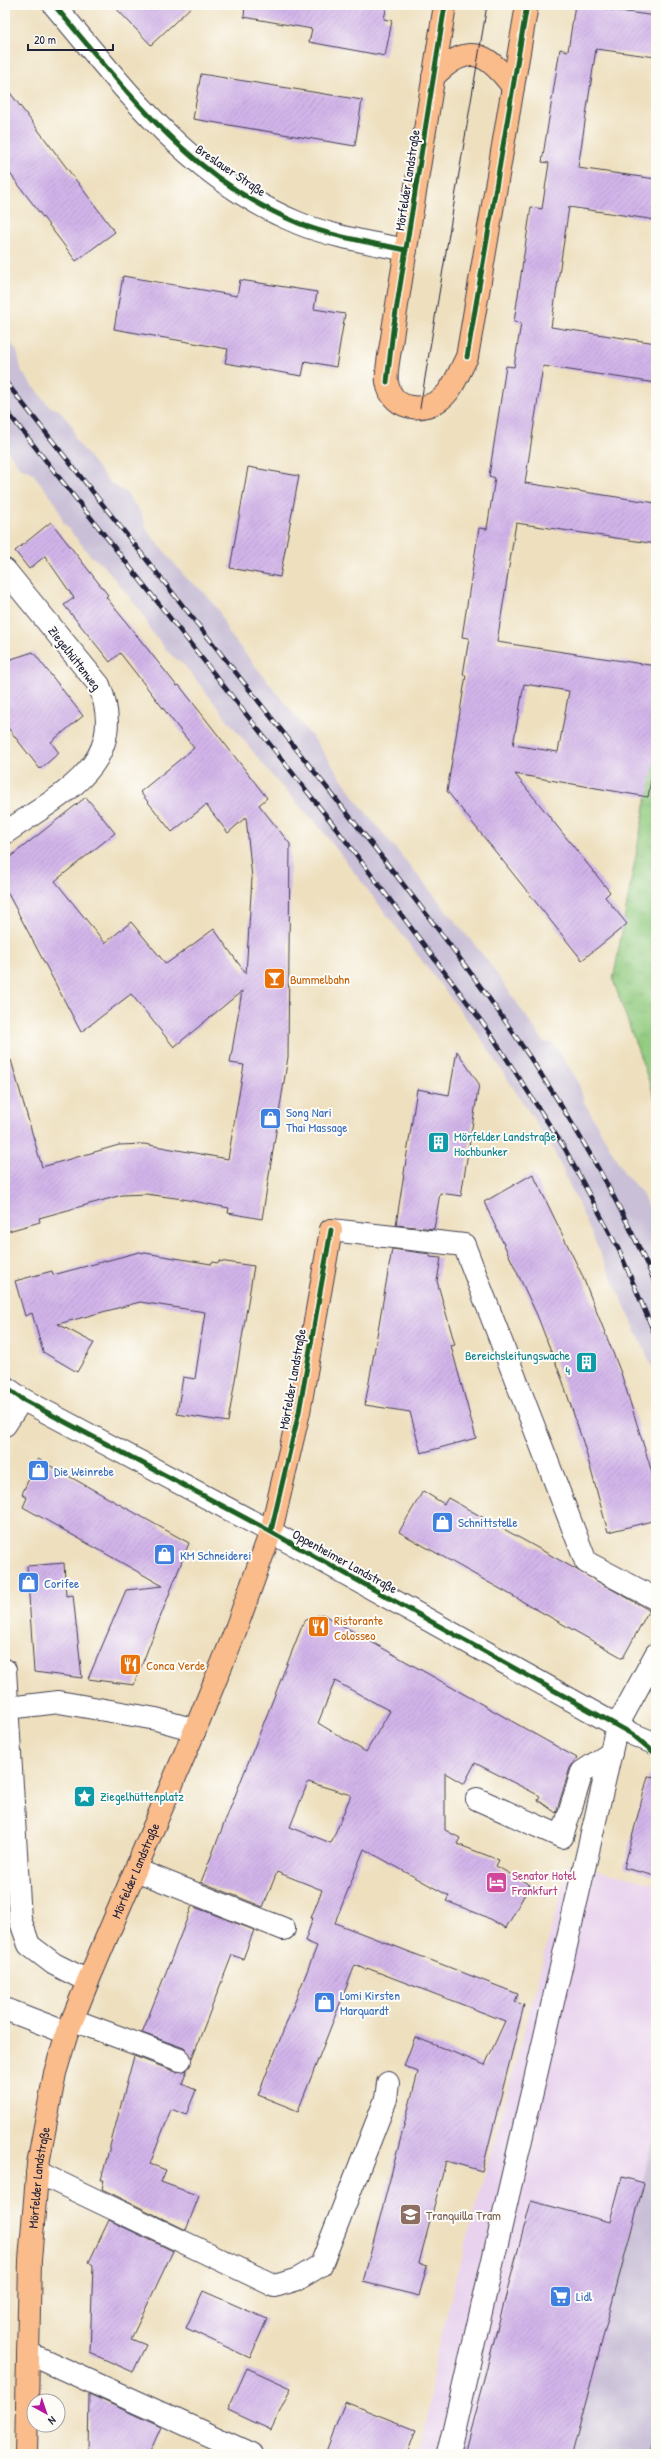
<svg xmlns="http://www.w3.org/2000/svg" width="661" height="2459" font-family="'Patrick Hand',sans-serif">
	<style>
		.built { fill: #e8d2ee }
		.railway { fill: #c9bfd7 }
		.grass { fill: url(#grass-tufts); stroke: #59765c }
		.building { fill: url(#building-hatch); fill-rule: evenodd }
		.lines { fill: none; stroke-linecap: round; stroke-linejoin: round }
		.minor-casing { stroke: #413e4f; stroke-width: 24 }
		.major-casing { stroke: #413e4f; stroke-width: 24 }
		.minor { stroke: #fff; stroke-width: 22 }
		.major { stroke: #f9bc8a; stroke-width: 22 }
		.tram { stroke: #22223b; stroke-width: 1 }
		.rail-casing { stroke: #22223b; stroke-width: 4.5 }
		.rail { stroke: #fdfcf7; stroke-width: 3; stroke-dasharray: 9; stroke-linecap: butt }
		.cycleway-casing { stroke: #fdfcf7; stroke-width: 8 }
		.cycleway { stroke: #1b5e20; stroke-width: 5 }
		.labels { text-anchor: middle; dominant-baseline: central; stroke-width: 4; stroke-linejoin: round; paint-order: stroke }
		.street-label { font-size: 13px; fill: #22223b; stroke: #fdfcf7 }
		.food-label { font-size: 13px; fill: #c56008; stroke: #fdfcf7; text-anchor: start }
		.shop-label { font-size: 13px; fill: #366cbe; stroke: #fdfcf7; text-anchor: start }
		.culture-label { font-size: 13px; fill: #0d838f; stroke: #fdfcf7; text-anchor: start }
		.hotel-label { font-size: 13px; fill: #b23c85; stroke: #fdfcf7; text-anchor: start }
		.education-label { font-size: 13px; fill: #785e54; stroke: #fdfcf7; text-anchor: start }
	</style>
	<defs>
		<pattern id="grass-tufts" width="24" height="20" patternUnits="userSpaceOnUse"><rect width="24" height="20" fill="#90ca7e"/><path d="M3 7l-1-3M5 7V3M7 7l1-3M15 17l-1-3M17 17v-4M19 17l1-3" fill="none" stroke="#7cad6e"/></pattern>
		<pattern id="building-hatch" width="6" height="6" patternUnits="userSpaceOnUse"><rect width="6" height="6" fill="#d1b4e9"/><path d="M-1 1l2-2M0 6l6-6M5 7l2-2" fill="none" stroke="#b39ac9"/></pattern>
	</defs>
	<rect width="100%" height="100%" fill="#fdfcf7"/>
	<filter id="ink" filterUnits="userSpaceOnUse"><feTurbulence type="fractalNoise" baseFrequency=".025" numOctaves="2"/><feDisplacementMap in="SourceGraphic" scale="8" xChannelSelector="R" yChannelSelector="G"/><feConvolveMatrix kernelMatrix="1 2 1 2 8 2 1 2 1" color-interpolation-filters="sRGB"/></filter>
	<filter id="wash" filterUnits="userSpaceOnUse"><feTurbulence type="fractalNoise" baseFrequency=".012" numOctaves="4" result="noise"/><feDisplacementMap in="SourceGraphic" scale="16" xChannelSelector="R" yChannelSelector="G"/><feGaussianBlur stdDeviation="0.9" result="paint"/><feColorMatrix in="noise" values="0 0 0 0 0 0 0 0 0 0 0 0 0 0 0 0 0 1.4 0 .05"/><feComposite in="paint" operator="in"/></filter>
	<g filter="url(#wash)">
		<rect width="100%" height="100%" fill="#eee0bf"/>
		<polygon class="built" points="569,1864 656,1884 656,2129 631,2230 572,2454 422,2454 436,2354"/>
		<g class="railway">
			<polygon points="5,336 17,351 22,372 49,406 59,410 73,427 75,439 110,483 126,493 140,511 148,531 186,578 205,593 219,611 228,632 317,743 360,805 487,960 544,1042 554,1044 578,1081 584,1102 600,1130 625,1174 641,1192 651,1212 656,1238 656,1375 553,1149 479,1035 321,829 274,778 185,666 169,653 151,631 143,614 105,567 91,556 63,522 57,505 32,472 19,467 8,451 5,439"/>
			<polygon points="656,2129 656,2454 572,2454 631,2230"/>
		</g>
		<polygon class="grass" points="656,746 656,1101 613,980"/>
		<g id="blocks">
			<g class="building">
				<polygon points="113,5 193,5 151,45"/>
				<polygon points="245,5 387,5 384,19 392,21 385,56 309,42 312,29 244,17"/>
				<path d="M575,5H606L605,9L656,16V57L596,49L578,168L656,179V220L569,207L551,327L656,343V383L543,366L525,483L656,503V544L516,523L497,642L656,666V752L648,797L515,774L610,892L605,897L627,924L582,960L447,791L466,675H463L469,638L462,637L479,528L487,529L495,478L489,476L506,366L514,367L521,323L514,322L531,207L542,209L549,163L542,162L560,49L568,51ZM524,684L569,691L558,752L513,745Z"/>
				<polygon points="201,74 362,100 355,146 193,119"/>
				<polygon points="5,86 115,232 76,261 5,167"/>
				<polygon points="123,276 237,296 240,280 317,292 314,309 345,314 336,367 305,361 302,376 225,363 228,349 114,329"/>
				<polygon points="248,467 299,476 280,577 230,568"/>
				<polygon points="51,522 108,595 106,597 177,686 179,685 267,798 259,805 290,844 288,1057 262,1219 228,1213 229,1208 183,1199 146,1194 122,1195 39,1218 40,1222 5,1232 5,1061 11,1060 42,1167 119,1145 144,1144 228,1159 244,1065 230,1063 242,991 174,1047 131,994 81,1032 5,888 5,861 86,797 115,833 55,881 105,943 131,922 166,964 214,929 246,974 252,878 246,817 228,833 206,805 172,832 140,792 194,748 120,653 110,662 64,605 74,598 45,556 29,569 15,551"/>
				<polygon points="33,652 83,716 51,742 59,753 40,769 5,724 5,661"/>
				<polygon points="457,1051 479,1084 461,1196 440,1193 434,1229 396,1225 417,1089 449,1095"/>
				<polygon points="533,1174 582,1275 621,1373 651,1469 656,1491 656,1520 608,1532 584,1445 563,1382 537,1315 484,1202"/>
				<polygon points="392,1249 430,1254 430,1257 441,1258 437,1281 455,1345 451,1346 476,1438 421,1453 410,1412 365,1405"/>
				<polygon points="139,1252 211,1264 212,1262 219,1263 219,1261 254,1266 228,1422 177,1414 183,1377 195,1379 205,1312 140,1302 58,1324 94,1343 77,1372 43,1352 32,1313 25,1316 15,1281 52,1271 53,1275"/>
				<polygon points="38,1459 189,1543 134,1685 88,1679 126,1590 163,1586 23,1507 27,1498 22,1494"/>
				<polygon points="423,1491 444,1504 448,1498 649,1610 623,1658 399,1532"/>
				<polygon points="64,1563 66,1596 73,1595 82,1678 34,1672 27,1566"/>
				<path d="M322,1614L577,1758L570,1768L556,1813L538,1800L540,1796L475,1763L464,1784L445,1773V1830L460,1838L457,1844L499,1860L496,1866L530,1885L506,1928L484,1916L446,1901L449,1896L364,1849L335,1923L518,1994L515,2002L524,2005L482,2171L446,2161L419,2263L427,2266L419,2296L363,2282L418,2072L404,2066L415,2037L485,2065L505,2021L367,1968L366,1970L355,1965L298,2111L258,2095L317,1946L305,1941L313,1918H311L322,1890L277,1872L263,1907L201,1882L304,1621ZM335,1681L390,1711L366,1752L318,1723ZM308,1782L351,1795L331,1843L290,1827Z"/>
				<polygon points="648,1776 656,1777 656,1876 624,1868"/>
				<polygon points="192,1906 254,1930 243,1959 232,1955 192,2058 184,2048 142,2033"/>
				<polygon points="134,2056 176,2072 187,2070 182,2084 196,2090 186,2115 171,2109 150,2164 166,2170 161,2182 199,2196 186,2230 102,2189 104,2180 101,2180"/>
				<polygon points="622,2177 644,2183 572,2454 464,2454 531,2201 610,2222"/>
				<polygon points="109,2220 173,2251 131,2339 146,2345 133,2372 90,2353 93,2265 89,2262"/>
				<polygon points="203,2291 267,2319 250,2358 186,2328"/>
				<polygon points="247,2368 291,2388 271,2430 228,2410"/>
				<polygon points="89,2394 161,2427 149,2454 88,2454"/>
				<polygon points="345,2402 416,2430 407,2454 325,2454"/>
			</g>
		</g>
	</g>
	<g filter="url(#ink)">
		<use href="#blocks" fill-opacity="0" stroke="#413e4f" stroke-width="1"/>
		<g class="lines">
			<defs>
				<g id="minor">
					<path d="M54,5C127,91 189,178 298,223C329,236 373,243 406,250"/>
					<path d="M5,570L99,685C131,765 60,794 5,833"/>
					<polyline points="331,1230 464,1245 586,1562 656,1599"/>
					<polyline points="5,1387 22,1399 264,1528 632,1734 656,1744"/>
					<polyline points="5,1425 22,1399"/>
					<polyline points="5,1670 20,1919 29,1945 54,1964 88,1981"/>
					<polyline points="8,1708 59,1702 156,1719 195,1730"/>
					<polyline points="477,1799 562,1837 582,1772 611,1753"/>
					<polyline points="136,1870 284,1929"/>
					<polyline points="5,2009 67,2033"/>
					<polyline points="73,2020 180,2060"/>
					<polyline points="37,2174 41,2174 275,2286 298,2279 321,2265 386,2099 388,2083"/>
					<polyline points="28,2353 251,2454"/>
					<polyline points="448,2454 617,1726 656,1654"/>
				</g>
				<g id="major">
					<path d="M445,5L393,330C392,344 385,369 387,382C392,414 431,414 448,392C456,382 461,368 467,357L527,5"/>
					<path d="M433,77C468,42 486,51 513,87"/>
					<path id="s1" d="M26,2454L30,2260L38,2164L55,2073L67,2033L88,1981L195,1730L233,1637L271,1531L299,1412L331,1230"/>
				</g>
			</defs>
			<use href="#minor" class="minor-casing"/>
			<use href="#major" class="major-casing"/>
			<use href="#minor" class="minor"/>
			<use href="#major" class="major"/>
			<polyline class="tram" points="420,408 487,5"/>
			<defs>
				<g id="rail">
					<path d="M5,381C117,522 228,663 339,803C459,954 580,1107 656,1285"/>
					<polyline points="5,409 336,828 488,1030 565,1149 620,1252 656,1337"/>
					<polyline points="652,2454 656,2440"/>
				</g>
			</defs>
			<use href="#rail" class="rail-casing"/>
			<use href="#rail" class="rail"/>
			<defs>
				<g id="cycleway">
					<path d="M54,5C127,91 189,178 298,223C329,236 373,243 406,250"/>
					<polyline points="467,357 527,5"/>
					<polyline points="387,382 393,330 445,5"/>
					<polyline points="5,1387 22,1399 264,1528 632,1734 656,1754"/>
					<polyline points="271,1531 299,1412 331,1230"/>
				</g>
			</defs>
			<use href="#cycleway" class="cycleway-casing"/>
			<use href="#cycleway" class="cycleway"/>
		</g>
	</g>
	<defs>
		<symbol id="bar-square" viewBox="-11 -11 22 22"><rect x="-9" y="-9" width="18" height="18" rx="4" fill="#e8710a" stroke="#fdfcf7"/><path d="M-6-5H6L.8 .8V4.5H3.5V6h-7V4.5H-.8V.8Z" fill="#fff"/></symbol>
		<symbol id="shop-square" viewBox="-11 -11 22 22"><rect x="-9" y="-9" width="18" height="18" rx="4" fill="#3f7fe0" stroke="#fdfcf7"/><path d="M-5-2.5h2.3a2.7 3.5 0 0 1 5.4 0H5L5.5 6h-11ZM-1.5-2.5h3a1.5 2.3 0 0 0-3 0Z" fill="#fff"/></symbol>
		<symbol id="building-square" viewBox="-11 -11 22 22"><rect x="-9" y="-9" width="18" height="18" rx="4" fill="#0f9aa8" stroke="#fdfcf7"/><path d="M-4-6H4V6H1V3H-1V6H-4ZM-2.5-4.3h1.7v1.8h-1.7ZM.8-4.3h1.7v1.8H.8ZM-2.5-1h1.7V.8h-1.7ZM.8-1h1.7V.8H.8Z" fill="#fff"/></symbol>
		<symbol id="restaurant-square" viewBox="-11 -11 22 22"><rect x="-9" y="-9" width="18" height="18" rx="4" fill="#e8710a" stroke="#fdfcf7"/><path d="M-5-6h1v4h1v-4h1v4h1v-4h1v5L-1.5 .5V6h-2V.5L-5-1ZM5-6V6H3V1.5H1.5Q1.5-4 5-6Z" fill="#fff"/></symbol>
		<symbol id="sight-square" viewBox="-11 -11 22 22"><rect x="-9" y="-9" width="18" height="18" rx="4" fill="#0f9aa8" stroke="#fdfcf7"/><path d="M0-6L1.8-2.2L6-1.7L2.9 1.2L3.7 5.4L0 3.3L-3.7 5.4L-2.9 1.2L-6-1.7L-1.8-2.2Z" fill="#fff"/></symbol>
		<symbol id="hotel-square" viewBox="-11 -11 22 22"><rect x="-9" y="-9" width="18" height="18" rx="4" fill="#d1479c" stroke="#fdfcf7"/><path d="M-6-4.5h1.5V1H6V5H4.5V3h-9V5H-6ZM-4 0a1.8 1.8 0 1 1 3.6 0ZM.5 0V-2.5h3Q6-2.5 6 0Z" fill="#fff"/></symbol>
		<symbol id="school-square" viewBox="-11 -11 22 22"><rect x="-9" y="-9" width="18" height="18" rx="4" fill="#8d6e63" stroke="#fdfcf7"/><path d="M0-5L7-2L0 1L-7-2ZM-4 1L0 2.5L4 1V4Q0 6-4 4Z" fill="#fff"/></symbol>
		<symbol id="supermarket-square" viewBox="-11 -11 22 22"><rect x="-9" y="-9" width="18" height="18" rx="4" fill="#3f7fe0" stroke="#fdfcf7"/><path d="M-6-5.5h2.5l.6 2H6L4.5 2H-2.5L-4.4-4H-6ZM-1.5 3.2a1.3 1.3 0 1 0 .1 0ZM3 3.2a1.3 1.3 0 1 0 .1 0Z" fill="#fff"/></symbol>
	</defs>
	<g fill-rule="evenodd">
		<use href="#bar-square" x="262" y="966" width="25" height="25"/>
		<use href="#shop-square" x="258" y="1106" width="25" height="25"/>
		<use href="#building-square" x="426" y="1130" width="25" height="25"/>
		<use href="#building-square" x="574" y="1350" width="25" height="25"/>
		<use href="#shop-square" x="26" y="1458" width="25" height="25"/>
		<use href="#shop-square" x="430" y="1510" width="25" height="25"/>
		<use href="#shop-square" x="152" y="1542" width="25" height="25"/>
		<use href="#shop-square" x="16" y="1570" width="25" height="25"/>
		<use href="#restaurant-square" x="306" y="1614" width="25" height="25"/>
		<use href="#restaurant-square" x="118" y="1652" width="25" height="25"/>
		<use href="#sight-square" x="72" y="1784" width="25" height="25"/>
		<use href="#hotel-square" x="484" y="1870" width="25" height="25"/>
		<use href="#shop-square" x="312" y="1990" width="25" height="25"/>
		<use href="#school-square" x="398" y="2202" width="25" height="25"/>
		<use href="#supermarket-square" x="548" y="2284" width="25" height="25"/>
	</g>
	<g class="labels">
		<g class="street-label">
			<text transform="translate(231 170) rotate(34)">Breslauer Straße</text>
			<text transform="translate(407 180) rotate(-81)">Mörfelder Landstraße</text>
			<text transform="translate(75 658) rotate(52)">Ziegelhüttenweg</text>
			<text transform="translate(292 1379) rotate(-80)">Mörfelder Landstraße</text>
			<text transform="translate(345 1561) rotate(29)">Oppenheimer Landstraße</text>
			<text stroke="none"><textPath href="#s1" startOffset="601">Mörfelder Landstraße</textPath></text>
			<text stroke="none"><textPath href="#s1" startOffset="277">Mörfelder Landstraße</textPath></text>
		</g>
		<g class="food-label">
			<text x="290" y="979">Bummelbahn</text>
			<text x="334" y="1620">Ristorante<tspan x="334" dy="15">Colosseo</tspan></text>
			<text x="146" y="1665">Conca Verde</text>
		</g>
		<g class="shop-label">
			<text x="286" y="1112">Song Nari<tspan x="286" dy="15">Thai Massage</tspan></text>
			<text x="54" y="1471">Die Weinrebe</text>
			<text x="458" y="1522">Schnittstelle</text>
			<text x="180" y="1555">KM Schneiderei</text>
			<text x="44" y="1583">Corifee</text>
			<text x="340" y="1995">Lomi Kirsten<tspan x="340" dy="15">Marquardt</tspan></text>
			<text x="576" y="2296">Lidl</text>
		</g>
		<g class="culture-label">
			<text x="454" y="1136">Mörfelder Landstraße<tspan x="454" dy="15">Hochbunker</tspan></text>
			<text x="570" y="1355" text-anchor="end">Bereichsleitungswache<tspan x="570" dy="15">4</tspan></text>
			<text x="100" y="1796">Ziegelhüttenplatz</text>
		</g>
		<g class="hotel-label">
			<text x="512" y="1875">Senator Hotel<tspan x="512" dy="15">Frankfurt</tspan></text>
		</g>
		<g class="education-label">
			<text x="426" y="2215">Tranquilla Tram</text>
		</g>
	</g>
	<rect width="661" height="2459" fill="none" stroke="#fdfcf7" stroke-width="20"/>
	<g transform="translate(46 2413) rotate(140)"><circle r="19" fill="#fdfcf7" stroke="#a5a5ac"/>
	<path d="M0-3L7 15L0 10L-7 15Z" fill="#b5179e"/>
	<text y="-6" font-size="11" font-weight="bold" text-anchor="middle" fill="#22223b">N</text>
	</g>
	<path d="M28 44v6h85v-6" fill="none" stroke="#22223b" stroke-width="2"/>
	<text x="34" y="44" font-size="12" fill="#22223b" stroke="#fdfcf7" stroke-width="3" paint-order="stroke">20 m</text>
</svg>
